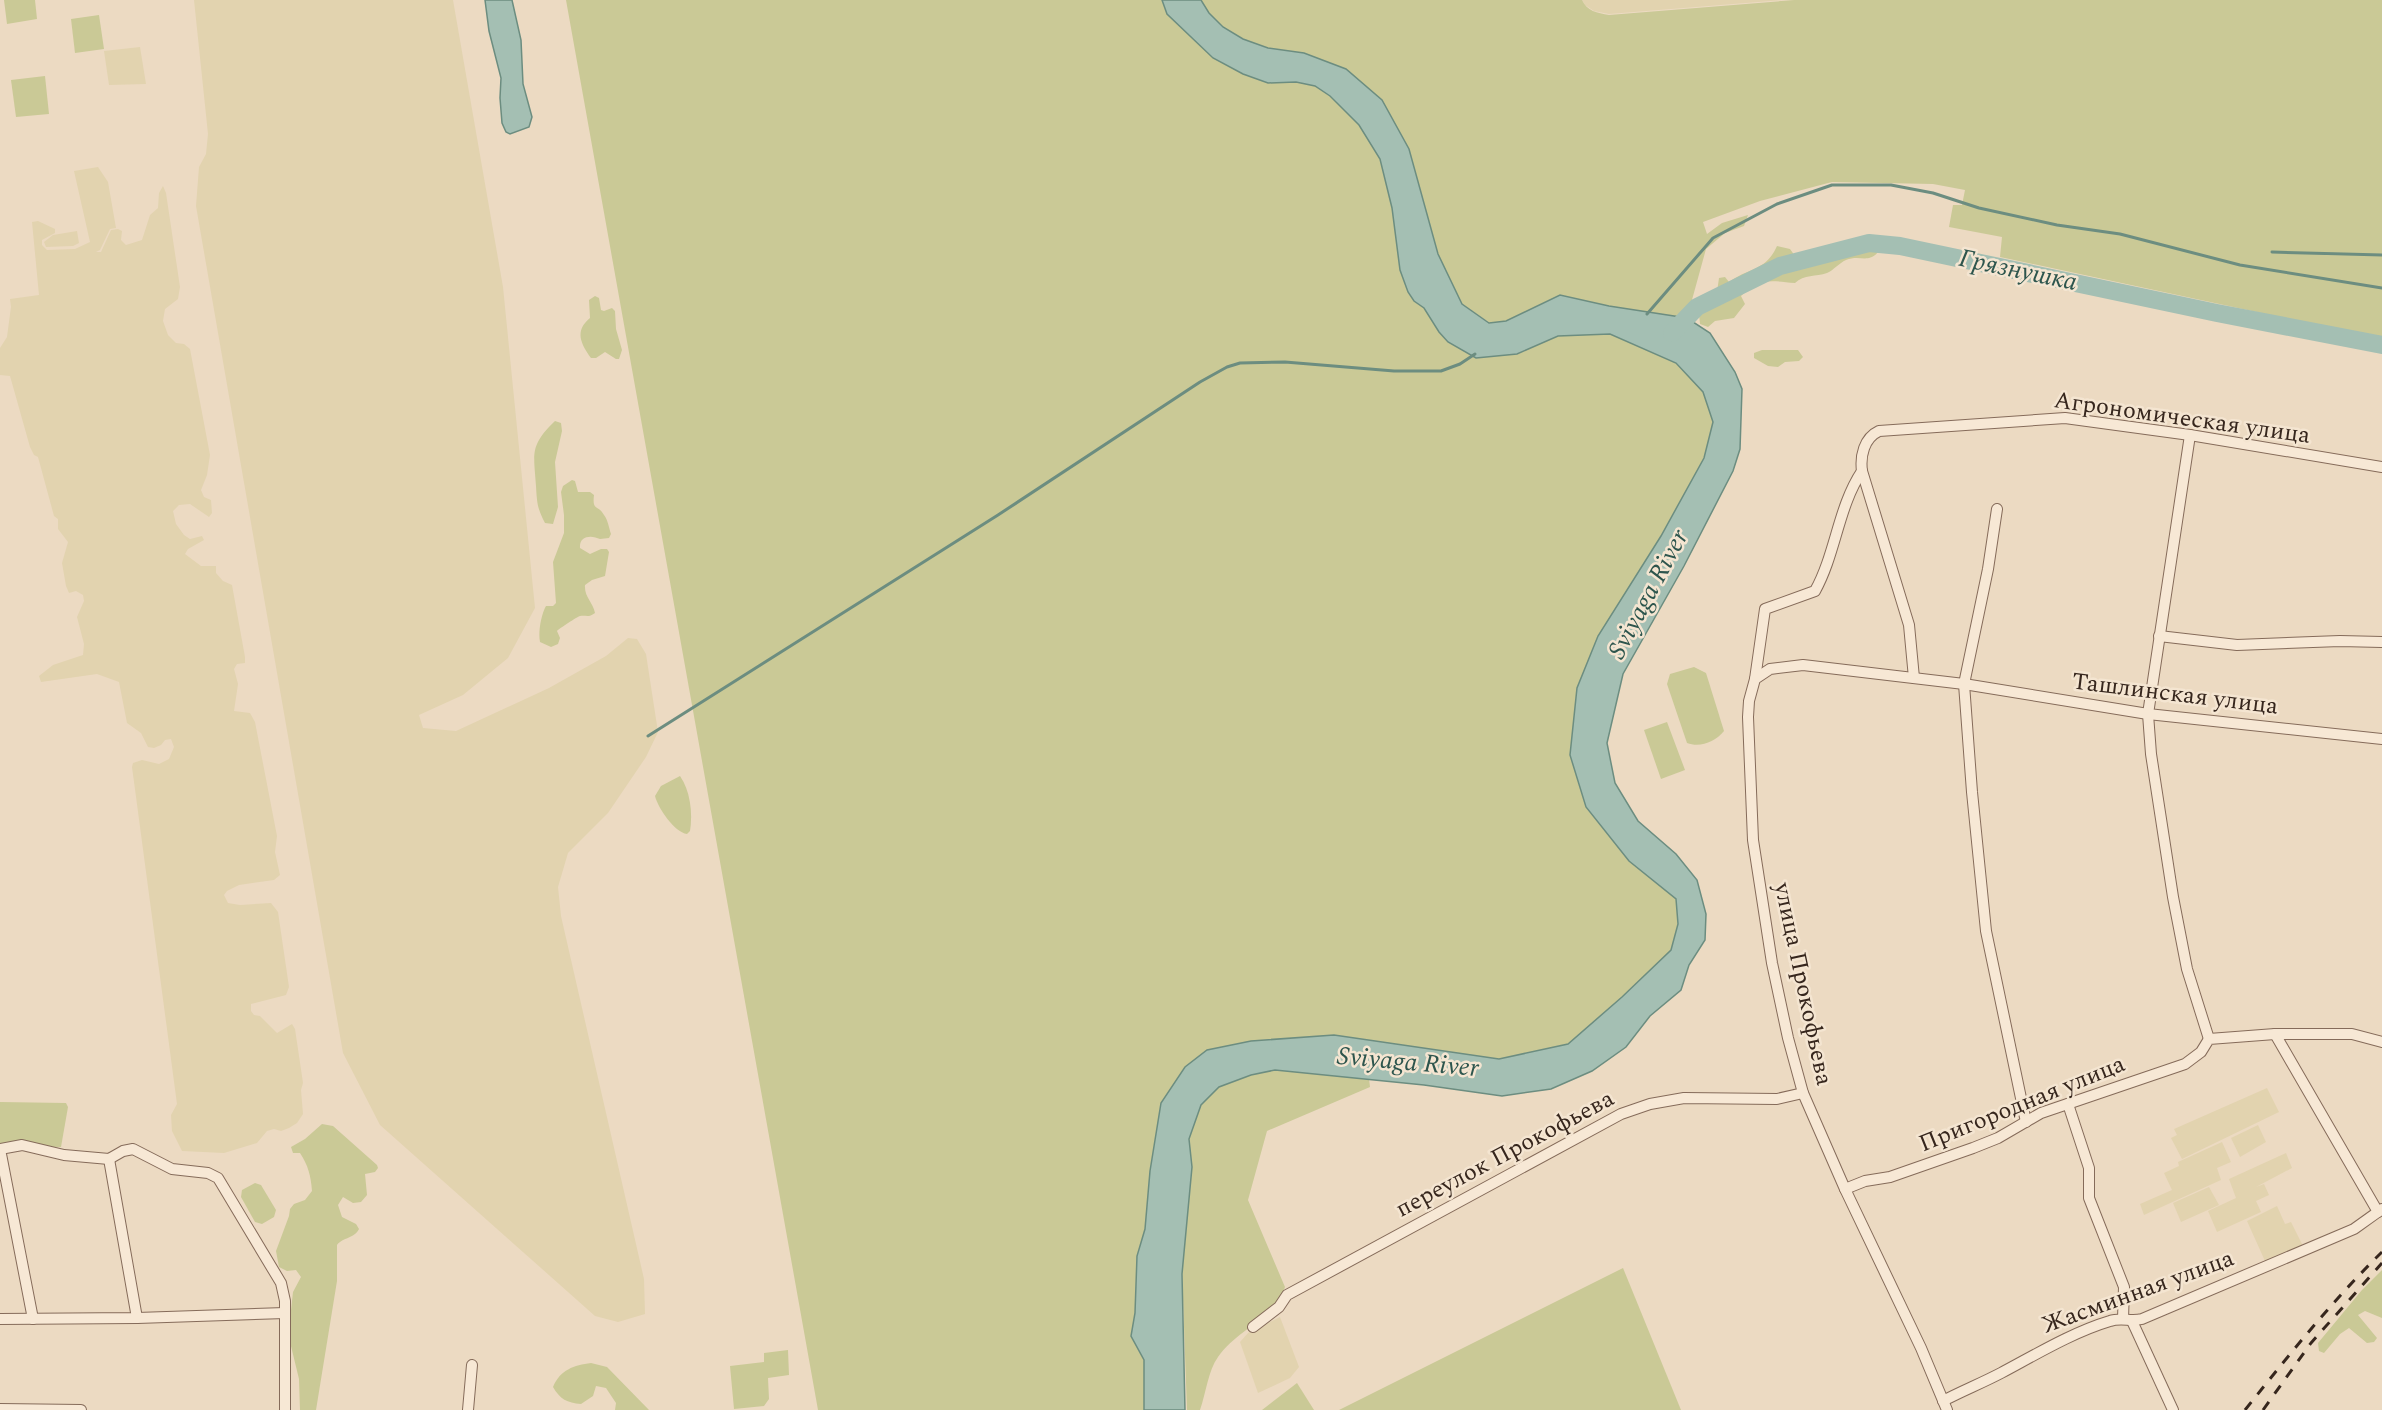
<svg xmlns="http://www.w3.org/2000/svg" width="2382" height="1410" font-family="Spectral,serif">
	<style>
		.farmland { fill: #e2d3af }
		.green { fill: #cac996 }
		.water { fill: #a4bfb3; stroke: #6c8d80; stroke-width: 1.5 }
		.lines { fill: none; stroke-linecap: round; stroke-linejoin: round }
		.stream { stroke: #6c8d80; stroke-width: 3 }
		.river { stroke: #a4bfb3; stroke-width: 18 }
		.minor-casing { stroke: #856b5a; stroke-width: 12 }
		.minor { stroke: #f7e8d5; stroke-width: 10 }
		.rail { stroke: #36261d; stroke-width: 3; stroke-dasharray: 10 10; stroke-linecap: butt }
		.labels { text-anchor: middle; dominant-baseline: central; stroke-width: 5; stroke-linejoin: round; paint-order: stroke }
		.street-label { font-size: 24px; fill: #36261d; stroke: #f4e5d1 }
		.water-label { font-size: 26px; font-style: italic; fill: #2d554d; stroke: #f4e5d1 }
	</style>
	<rect width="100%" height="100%" fill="#ecdac2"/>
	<g class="farmland">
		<polygon points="194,0 453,0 503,287 535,608 508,658 463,695 419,715 423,728 456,731 549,688 606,656 628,638 637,639 646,654 658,732 646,757 608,813 568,853 558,887 561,916 644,1279 645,1314 618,1322 595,1316 380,1125 343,1053 196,206 199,167 206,154 208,134"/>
		<polygon points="1582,0 1783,0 1609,14 1594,11 1585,5"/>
		<polygon points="140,47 146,84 109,85 104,51"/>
		<polygon points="98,167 108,182 116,228 110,229 100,250 96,252 101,252 111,230 118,229 122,231 121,240 126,245 142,240 150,215 158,208 159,193 163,186 166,193 180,287 178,299 165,309 163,321 168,335 176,343 184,344 190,349 210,455 207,475 201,490 204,497 211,500 212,513 209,517 190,504 179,505 173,511 176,524 184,535 190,539 202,536 204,540 188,549 185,554 201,566 216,566 216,573 223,581 232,585 245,657 245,663 237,664 234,669 238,684 234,711 250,713 255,722 277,836 275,852 280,875 274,880 239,885 227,891 224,895 228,903 240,905 271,903 278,912 289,987 286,995 251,1004 251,1011 254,1015 260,1016 277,1033 292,1024 295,1029 303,1083 301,1090 303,1114 297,1123 289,1128 281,1131 274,1129 267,1131 257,1143 224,1153 182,1151 172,1131 171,1115 177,1104 132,767 133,763 142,760 159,764 169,759 174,747 171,739 165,740 161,745 154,748 148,747 141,733 127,723 119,682 97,674 41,682 39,676 53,665 83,655 84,644 77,617 84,601 83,595 76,591 69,593 66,586 62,563 68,542 58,529 58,519 54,516 38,457 34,455 30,447 10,376 0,375 0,348 7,337 11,307 10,299 39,295 32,222 38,221 55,229 55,233 42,240 42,245 47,250 75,249 90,242 74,171"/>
		<polygon points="77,231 79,243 73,246 46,247 44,242 53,235"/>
		<polygon points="2267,1088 2279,1112 2182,1159 2171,1138 2177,1135 2174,1129"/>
		<polygon points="2258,1125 2266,1142 2240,1157 2231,1138"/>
		<polygon points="2222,1142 2231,1162 2217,1168 2221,1180 2144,1215 2140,1204 2172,1190 2164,1173 2179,1166 2178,1162"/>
		<polygon points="2286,1153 2292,1168 2256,1187 2264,1184 2269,1195 2256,1201 2261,1212 2217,1232 2208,1211 2236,1198 2229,1179"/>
		<polygon points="2209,1187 2219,1205 2181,1222 2173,1203"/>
		<polygon points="2277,1206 2285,1224 2291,1222 2303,1246 2265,1261 2247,1221"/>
		<polygon points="1280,1317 1299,1367 1290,1378 1258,1393 1240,1342 1248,1333"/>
	</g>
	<g class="green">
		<polygon points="4,0 35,0 37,19 7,24"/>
		<polygon points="566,0 1162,0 1167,14 1268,83 1296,82 1315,86 1330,96 1359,125 1380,159 1392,208 1400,270 1408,292 1414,301 1424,308 1439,332 1539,334 1605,328 1676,363 1704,392 1713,422 1704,458 1661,536 1598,636 1577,688 1570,755 1586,807 1629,861 1676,899 1678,924 1671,950 1622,997 1568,1044 1499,1059 1334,1035 1251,1041 1207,1050 1161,1103 1150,1171 1145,1229 1137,1256 1135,1313 1131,1336 1144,1360 1144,1410 818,1410"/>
		<path d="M1201,0H1582C1587,11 1597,13 1609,15L1794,0H2382V339L2000,257L2002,237L1949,227L1953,205H1962L1965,190L1933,184L1832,182L1760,201L1703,222L1707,234L1722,223L1748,215L1744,226L1725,233L1706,249L1687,318L1609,306L1560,295L1506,321L1490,323L1462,304L1438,254L1409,149L1304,53L1268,48L1243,39L1223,27L1209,13Z"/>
		<polygon points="99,15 104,49 75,53 71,19"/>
		<polygon points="45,76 49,114 16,117 11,80"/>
		<path d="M1873,238L1880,250C1868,265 1861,254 1846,260C1839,263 1834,270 1827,273C1816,277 1804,274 1795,283C1771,281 1760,277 1741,296L1745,304L1734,318L1715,321L1708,327L1700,324L1699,314L1717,292L1719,278L1725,277L1729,282C1750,267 1766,271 1777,246L1790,249L1795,256L1842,246L1853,239L1861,241Z"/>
		<path d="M595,296L599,298L601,310L604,311L612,308L615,311L616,329L622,350L619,359H616L605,352L596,358H591C581,344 574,331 590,318L589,300Z"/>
		<polygon points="1762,350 1798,350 1803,357 1799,361 1785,362 1778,367 1768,366 1754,358 1754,353"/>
		<path d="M555,421L561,423L562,431L555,462L558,507L553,524L545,523C537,508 537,502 536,486C534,454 529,446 555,421Z"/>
		<path d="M572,480L575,481L578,492H590L594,495C592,512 598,504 604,515C608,520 609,528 611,534L609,538L600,539C592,535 579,535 580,548L590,554L601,549H607L609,552L605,576L592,580L585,585C584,597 593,602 595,613C588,618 587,615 580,616C577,617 560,628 557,631L560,638L558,644L551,647L540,642C538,632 541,615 546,606H553L556,603L553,562L564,533V515L561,492L563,486Z"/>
		<path d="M1694,667L1706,673L1724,731C1715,742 1700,748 1687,743L1667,684L1670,674Z"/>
		<polygon points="1667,722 1685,770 1661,779 1644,730"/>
		<path d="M680,776C690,790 693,813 690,831L687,834C674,832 658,808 655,796L661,786Z"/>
		<path d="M1275,1070L1369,1079L1370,1087L1267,1131L1248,1200L1285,1287C1275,1318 1236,1330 1218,1357C1208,1371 1206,1393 1200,1410H1187L1181,1243L1186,1132L1201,1105L1219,1087L1251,1075Z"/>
		<polygon points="0,1102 66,1103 68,1107 61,1147 0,1146"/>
		<path d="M322,1124L333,1126L377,1165L378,1168L375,1172L365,1174L367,1195L361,1202L353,1203L343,1197L338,1205L342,1217L356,1224L359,1229C354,1239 343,1237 337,1245V1281L316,1410H300L299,1379L290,1342L289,1328L293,1292L301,1277L296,1270L287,1271L279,1267L276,1251L289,1216L290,1209L294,1204L305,1200L312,1191C311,1176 308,1165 300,1153H293L291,1147L305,1139Z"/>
		<polygon points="255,1183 261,1185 276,1210 274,1217 262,1224 255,1222 241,1197 242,1190"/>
		<polygon points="1623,1268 1681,1410 1339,1410"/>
		<polygon points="2382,1270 2382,1318 2365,1311 2358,1315 2377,1338 2374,1342 2367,1343 2349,1328 2340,1334 2324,1353 2319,1351 2318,1343 2362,1290"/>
		<polygon points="788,1350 789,1375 768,1378 769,1399 764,1406 734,1409 730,1366 764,1362 764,1353"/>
		<path d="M591,1363L607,1367L649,1410H615L616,1403L606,1388L596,1386L593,1396L581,1404C567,1403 560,1399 553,1387C560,1370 574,1365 591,1363Z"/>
		<polygon points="1297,1383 1314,1410 1262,1410"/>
	</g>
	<g class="water">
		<polygon points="485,0 512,0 521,40 523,84 532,117 529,127 510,134 506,132 502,123 500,98 501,78 489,31"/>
		<polygon points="1162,0 1201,0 1209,13 1223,27 1243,39 1268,48 1304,53 1346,69 1382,100 1409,149 1438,254 1462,304 1489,323 1506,321 1560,295 1609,306 1687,318 1710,333 1735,372 1742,389 1740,449 1733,471 1684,566 1623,674 1607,743 1615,783 1638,821 1676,854 1697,880 1706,914 1705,940 1689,965 1681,990 1650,1016 1626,1047 1592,1071 1551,1089 1502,1096 1424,1085 1275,1070 1251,1075 1219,1087 1201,1105 1189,1139 1192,1167 1182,1274 1185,1410 1144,1410 1144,1360 1131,1336 1135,1313 1137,1256 1145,1229 1150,1171 1161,1103 1185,1067 1207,1050 1251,1041 1334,1035 1499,1059 1568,1044 1622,997 1671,950 1678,924 1676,899 1629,861 1586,807 1570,755 1577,688 1598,636 1661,536 1704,458 1713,422 1703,392 1676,363 1610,334 1558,336 1517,354 1476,358 1448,342 1439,332 1424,308 1414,301 1408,292 1400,270 1392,208 1380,159 1359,125 1330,96 1315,86 1296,82 1268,83 1243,74 1213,58 1167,14"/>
	</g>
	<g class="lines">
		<g class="stream">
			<polyline points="2272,252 2382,255"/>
			<polyline points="1647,314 1713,238 1777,204 1832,185 1891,185 1933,193 1979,208 2057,225 2120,234 2240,265 2382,288"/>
			<polyline points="648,736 998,515 1200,382 1227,367 1240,363 1285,362 1394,371 1441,371 1460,364 1475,354"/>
		</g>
		<polyline class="river" points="1672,333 1697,307 1780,266 1869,243 1900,246 2217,313 2382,345"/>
		<defs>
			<g id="minor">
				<polyline points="2190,435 2148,714 2151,754 2173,897 2187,969 2209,1039"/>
				<polyline points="1997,509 1988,569 1964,684 1972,792 1986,931 2026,1122"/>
				<polyline points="2159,636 2237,645 2340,641 2382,642"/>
				<path d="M1914,678L1909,625L1862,471C1860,456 1864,438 1879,431L2065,418L2190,435L2382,467"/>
				<path d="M1755,679L1765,609L1815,591C1836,553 1838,507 1862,471"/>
				<polyline points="2275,1034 2378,1212"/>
				<polyline points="2068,1104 2089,1168 2089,1198 2124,1287 2123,1319"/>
				<polyline points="109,1159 137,1318"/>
				<polyline points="1845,1189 1865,1181 1890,1177 1973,1148 1998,1138 2041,1113 2185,1064 2201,1052 2209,1039 2275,1034 2352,1034 2382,1042"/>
				<polyline points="0,1319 137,1318 285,1313"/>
				<polyline points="33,1319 0,1149 22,1145 64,1155 109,1159 123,1151 133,1149 172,1169 208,1173 218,1178 281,1283 285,1301 285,1410"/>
				<polyline points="2132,1321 2173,1410"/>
				<polyline points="1253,1327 1279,1307 1287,1295 1621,1114 1650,1104 1684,1098 1777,1099 1803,1093"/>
				<path d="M1943,1401C1962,1391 1982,1383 2001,1373C2035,1355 2073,1332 2110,1321C2121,1317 2131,1322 2142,1319L2354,1229L2382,1209"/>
				<polyline points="0,1409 81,1410"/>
				<polyline points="468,1410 472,1365"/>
				<polyline points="1947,1410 1921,1348 1845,1189 1803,1093 1788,1038 1772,963 1753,840 1748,717 1749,701 1755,679 1770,669 1803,665 1964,684 2148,714 2382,739"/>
			</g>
		</defs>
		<use href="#minor" class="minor-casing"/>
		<use href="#minor" class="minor"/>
		<g class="rail">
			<path d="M2245,1410C2289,1355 2332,1301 2382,1252"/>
			<polyline points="2263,1410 2311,1343 2382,1263"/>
		</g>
	</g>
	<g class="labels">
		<g class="street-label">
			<text transform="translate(2182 418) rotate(8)">Агрономическая улица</text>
			<text transform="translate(2175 694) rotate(7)">Ташлинская улица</text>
			<text transform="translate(1803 984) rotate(78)">улица Прокофьева</text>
			<text transform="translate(2022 1104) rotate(-22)">Пригородная улица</text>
			<text transform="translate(1505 1154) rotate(-28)">переулок Прокофьева</text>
			<text transform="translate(2138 1292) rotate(-20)">Жасминная улица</text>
		</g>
		<g class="water-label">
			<text transform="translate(2018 270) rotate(12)">Грязнушка</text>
			<text transform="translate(1648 594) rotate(-62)">Sviyaga River</text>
			<text transform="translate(1408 1062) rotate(5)">Sviyaga River</text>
		</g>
	</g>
</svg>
